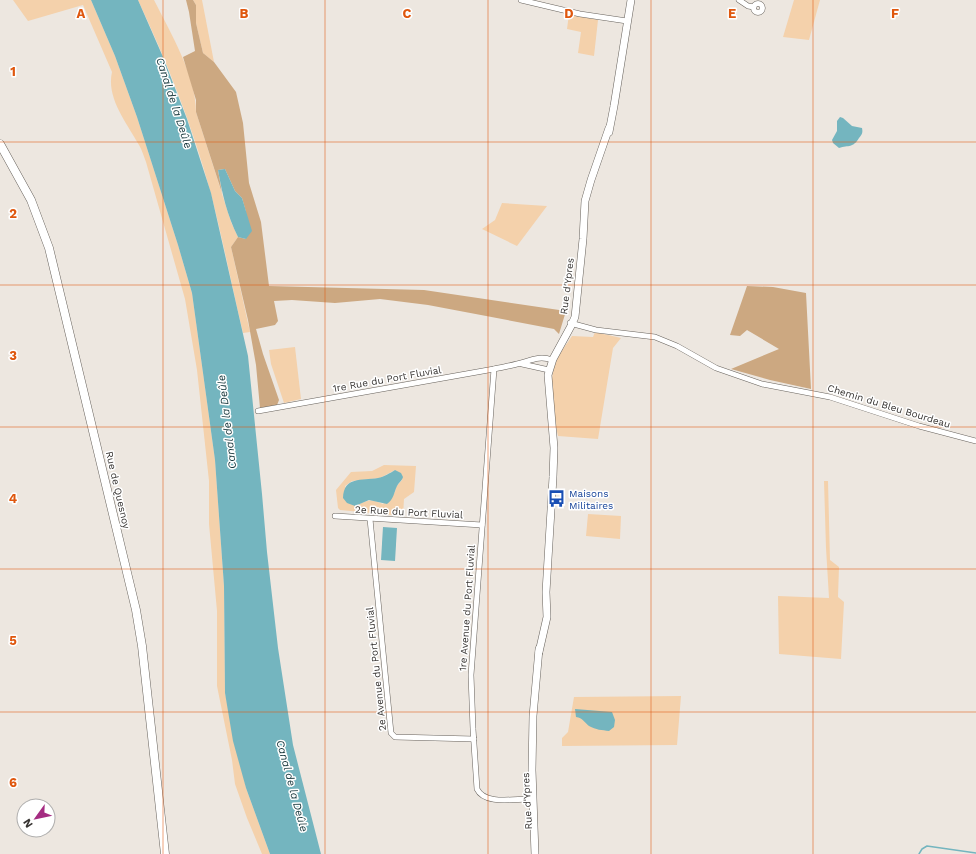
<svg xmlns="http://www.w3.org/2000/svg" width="976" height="854" font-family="'Work Sans',sans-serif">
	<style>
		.green { fill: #f4d1ab; fill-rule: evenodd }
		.forest { fill: #cca881 }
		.water { fill: #74b5bf }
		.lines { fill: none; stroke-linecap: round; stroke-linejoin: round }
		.stream { stroke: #74b5bf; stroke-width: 1.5 }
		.minor-casing { stroke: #67625c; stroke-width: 6 }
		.secondary-casing { stroke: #67625c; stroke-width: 8 }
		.primary-casing { stroke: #67625c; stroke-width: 9 }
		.minor { stroke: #fff; stroke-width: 5 }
		.secondary { stroke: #fff; stroke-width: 7 }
		.primary { stroke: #fff; stroke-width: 8 }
		.grid { fill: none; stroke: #df570e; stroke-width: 1; stroke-opacity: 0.55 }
		.labels { text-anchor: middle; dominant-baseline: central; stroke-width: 3; stroke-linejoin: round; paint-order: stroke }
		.street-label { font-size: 10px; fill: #373432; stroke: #fff }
		.transit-label { font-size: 10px; fill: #164399; stroke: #fff; text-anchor: start }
		.water-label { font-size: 11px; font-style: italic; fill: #14353a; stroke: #fff }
		.grid-label { font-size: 13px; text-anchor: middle; font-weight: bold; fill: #df570e; stroke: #fff; stroke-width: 3; stroke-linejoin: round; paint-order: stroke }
	</style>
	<rect width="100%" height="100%" fill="#ede7e0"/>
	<g class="green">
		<path d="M13,0H91L115,56L137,117L178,245L192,293L215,460L224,586L225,693L246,788L270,854H262L247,818L235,784L232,760L217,686V611L209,524V481L197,370L185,299L146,162C144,157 142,150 139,145C127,123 106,98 112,72L83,5L28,21Z"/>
		<path d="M138,0H154C170,32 196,75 196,112L231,222L238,237L231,247L250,332L243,333C232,287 223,240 211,194C193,127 167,62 138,0Z"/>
		<polygon points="193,0 202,0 214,62 203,53 196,23 196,5"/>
		<polygon points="794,0 820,0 809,40 783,37"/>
		<polygon points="569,14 598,20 594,56 578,53 581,32 567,29"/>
		<polygon points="502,203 547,206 517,246 482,229 495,220"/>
		<path d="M595,332L621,338L613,348L598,439L558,436C554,413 547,385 556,362C559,353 567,344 572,336L593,337Z"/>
		<polygon points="295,347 301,399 284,403 271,364 269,350"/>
		<path d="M384,465L416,466L414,492L404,499L403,516L340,510L338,508L336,490L351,472L372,471ZM395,470L402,480L396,487L395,492L383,504C369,498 369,500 355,506L345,486L352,481L380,478Z"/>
		<polygon points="824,481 828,481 830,560 839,567 838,597 844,602 841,659 779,654 778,596 829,598 826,548"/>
		<polygon points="588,514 621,516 620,539 586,536"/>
		<polygon points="681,696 677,745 562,746 562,738 568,732 574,697"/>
	</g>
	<g class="forest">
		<polygon points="186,0 193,0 196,5 196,23 203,53 214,62 236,92 243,123 249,183 261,222 269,286 424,290 566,311 559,334 554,329 428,305 380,299 335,303 292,300 274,301 278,321 275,325 256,329 263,354 279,400 277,405 260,408 256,365 248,320 231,247 238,237 246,239 246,212 242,198 235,191 225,169 218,170 222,193 196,112 196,100 183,57 195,51 189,12"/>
		<polygon points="747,286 773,287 806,293 811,389 770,380 731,369 779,349 747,330 740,336 730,335"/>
	</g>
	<g class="water">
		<polygon points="91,0 138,0 163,57 187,119 211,193 248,356 262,494 267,552 278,648 293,745 321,854 270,854 246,788 233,741 225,693 224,586 215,460 192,293 178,245 137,117 115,56"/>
		<path d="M840,117L843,118L852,126L862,128C863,133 862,134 859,138C853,148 849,145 839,148L833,143L832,140L837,131V121Z"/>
		<path d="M225,169L235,191L242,198L252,231L246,239L238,237C227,215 222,193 218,170Z"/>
		<path d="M395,470L401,473L403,477C402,481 399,482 397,486C394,492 394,499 387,504L369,500L355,506L347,503L343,498C344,476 361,481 378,478C384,477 390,473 395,470Z"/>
		<polygon points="383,527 397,528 395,561 381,560"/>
		<path d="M575,709L612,712L615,720L614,727L609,731C602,730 596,730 589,726C584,722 583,718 576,717Z"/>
	</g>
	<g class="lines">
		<polyline class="stream" points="919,854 922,849 927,846 976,853"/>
		<defs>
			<g id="minor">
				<polyline points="521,0 580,14 627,21"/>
				<polyline points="739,0 748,6 754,7"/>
				<circle cx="758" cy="8" r="4.5"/>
				<polyline points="570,323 596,330 655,337 677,346 716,368 762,384 830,397 919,426 976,441"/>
				<polyline points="522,364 549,370"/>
				<path d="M494,369L471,675L473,729L477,789C485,806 517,798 533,799"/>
				<path d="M258,411L494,369C502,367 510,366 517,364C530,361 539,355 552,360"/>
				<polyline points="335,516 482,525"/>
				<polyline points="370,519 391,733 395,737 474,739"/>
			</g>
			<g id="secondary">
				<polyline points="609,132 614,106 631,0"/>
				<polyline points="539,652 547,617 546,592 553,477 554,448 548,375 553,359 571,326 575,317 583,239 585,201 591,180 609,128"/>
				<polyline points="535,854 532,770 533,716 539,649"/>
			</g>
			<polyline id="primary" points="0,144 31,200 49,248 124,560 136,610 142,646 165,854"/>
		</defs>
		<use href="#minor" class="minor-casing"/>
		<use href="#secondary" class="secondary-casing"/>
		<use href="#primary" class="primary-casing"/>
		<use href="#minor" class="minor"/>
		<use href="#secondary" class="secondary"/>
		<use href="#primary" class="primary"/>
	</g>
	<path class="grid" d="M163,0V854M325,0V854M488,0V854M651,0V854M813,0V854M0,142H976M0,285H976M0,427H976M0,569H976M0,712H976"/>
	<defs>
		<symbol id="bus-bare" viewBox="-9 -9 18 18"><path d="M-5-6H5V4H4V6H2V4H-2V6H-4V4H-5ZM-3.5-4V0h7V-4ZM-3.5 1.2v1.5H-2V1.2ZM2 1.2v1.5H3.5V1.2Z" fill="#1a4fb4" stroke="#fff" stroke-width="2.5" paint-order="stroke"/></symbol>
	</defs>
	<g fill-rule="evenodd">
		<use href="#bus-bare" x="544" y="486" width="25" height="25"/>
	</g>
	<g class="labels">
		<g class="street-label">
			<text transform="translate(567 286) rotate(-83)">Rue d'Ypres</text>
			<text transform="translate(387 379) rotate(-10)">1re Rue du Port Fluvial</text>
			<text transform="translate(889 406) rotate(17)">Chemin du Bleu Bourdeau</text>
			<text transform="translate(118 490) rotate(77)">Rue de Quesnoy</text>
			<text transform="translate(409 512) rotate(3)">2e Rue du Port Fluvial</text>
			<text transform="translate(467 608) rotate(-86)">1re Avenue du Port Fluvial</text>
			<text transform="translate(376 669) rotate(-96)">2e Avenue du Port Fluvial</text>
			<text transform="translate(527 801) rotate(-93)">Rue d'Ypres</text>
		</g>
		<g class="transit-label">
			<text x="569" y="493">Maisons<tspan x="569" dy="12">Militaires</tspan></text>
		</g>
		<g class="water-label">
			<text transform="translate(174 103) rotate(72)">Canal de la Deûle</text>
			<text transform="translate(227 422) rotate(-97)">Canal de la Deûle</text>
			<text transform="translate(292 786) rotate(75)">Canal de la Deûle</text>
		</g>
	</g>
	<g class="grid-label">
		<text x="81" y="18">A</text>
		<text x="244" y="18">B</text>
		<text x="407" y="18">C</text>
		<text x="569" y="18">D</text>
		<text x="732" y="18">E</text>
		<text x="895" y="18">F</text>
		<text x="13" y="76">1</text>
		<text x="13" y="218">2</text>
		<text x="13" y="360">3</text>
		<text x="13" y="503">4</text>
		<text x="13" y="645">5</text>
		<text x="13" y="787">6</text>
	</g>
	<g transform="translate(36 818) rotate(237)"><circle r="19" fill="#ffffff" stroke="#afaead"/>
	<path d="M0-3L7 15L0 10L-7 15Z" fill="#a52c82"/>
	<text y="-6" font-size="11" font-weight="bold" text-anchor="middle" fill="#373432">N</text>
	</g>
</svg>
